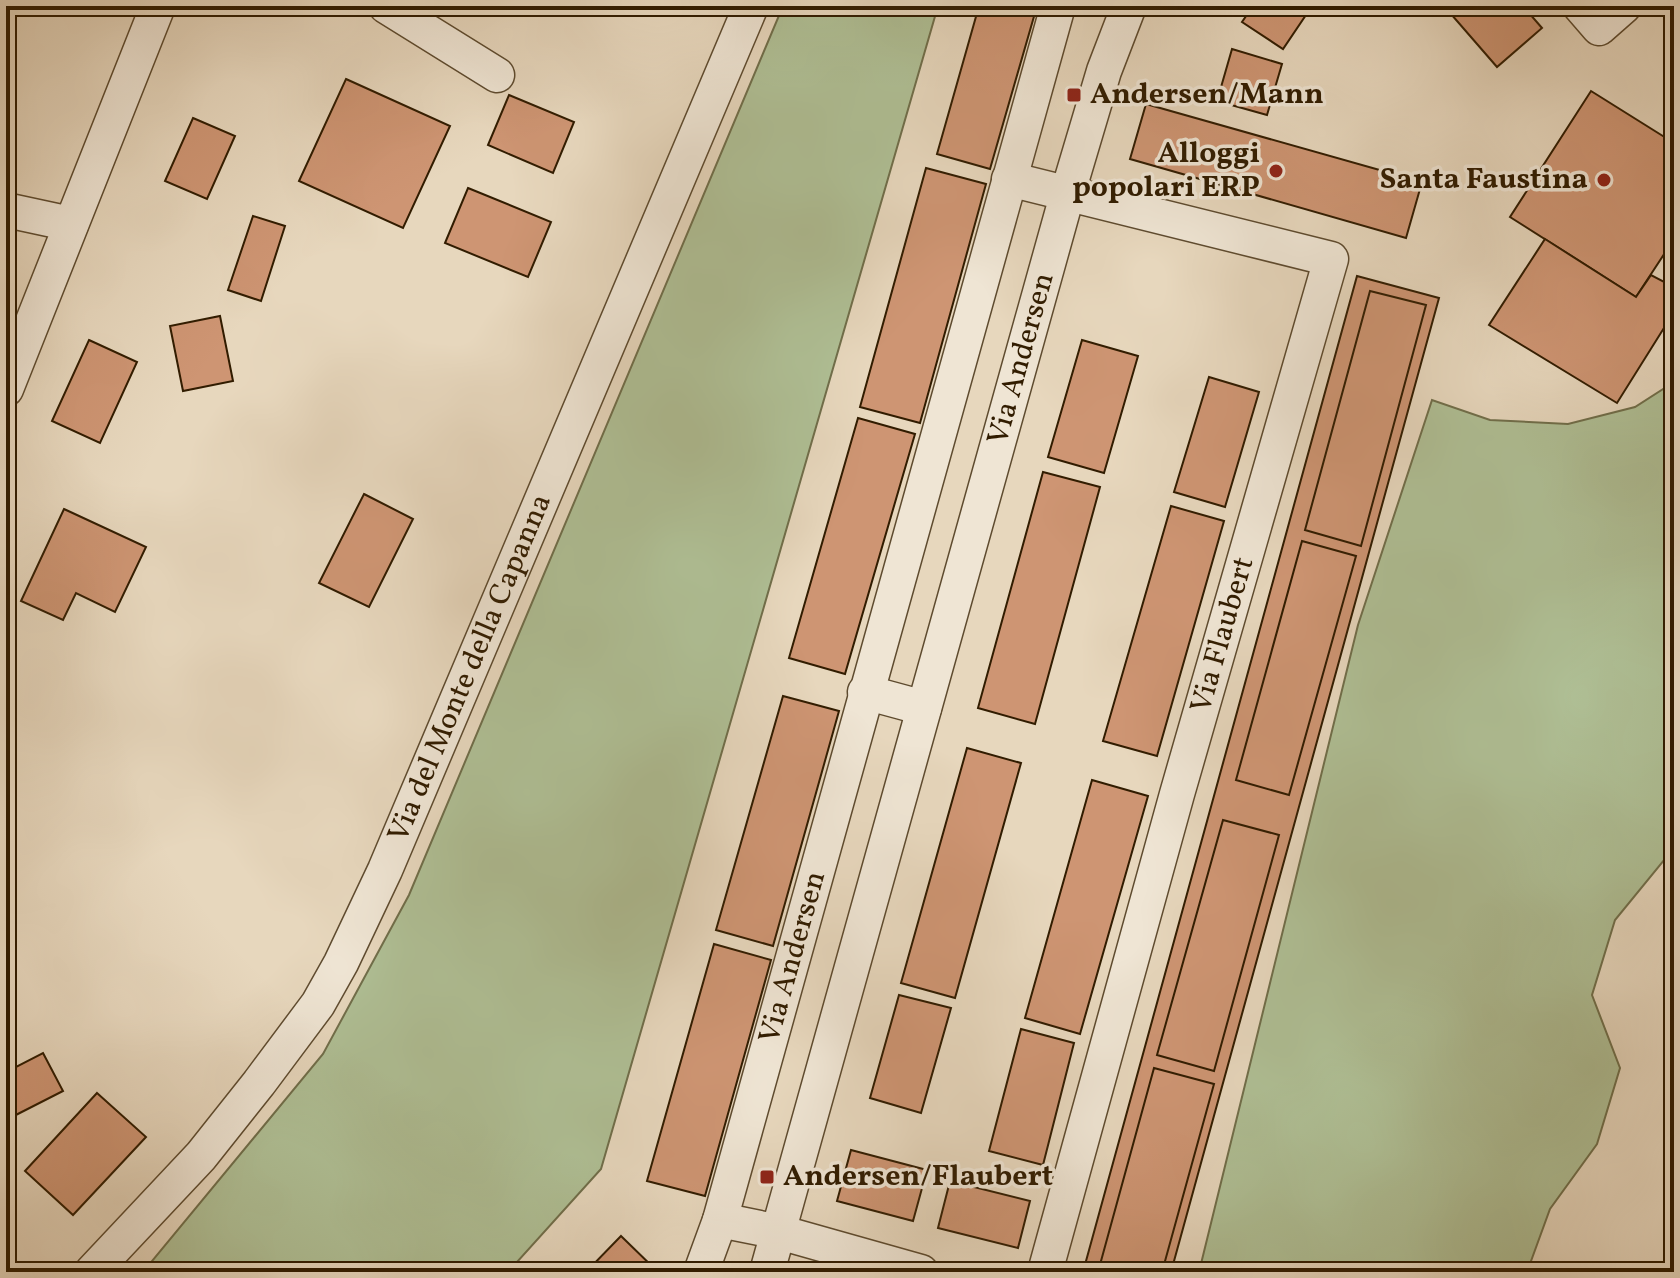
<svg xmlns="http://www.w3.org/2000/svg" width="1680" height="1278" font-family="Vollkorn,serif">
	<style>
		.green { fill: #afbf95; stroke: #706e4a; stroke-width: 2 }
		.building { fill: #ce9573; stroke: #311c00; stroke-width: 2 }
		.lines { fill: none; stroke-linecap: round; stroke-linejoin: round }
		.minor-casing { stroke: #5e4b2f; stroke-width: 37 }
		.minor { stroke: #efe5d4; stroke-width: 34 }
		.poi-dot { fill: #8f2418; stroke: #efe5d4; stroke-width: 3 }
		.labels { text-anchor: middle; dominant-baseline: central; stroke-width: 7; stroke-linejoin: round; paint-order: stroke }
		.poi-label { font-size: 30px; font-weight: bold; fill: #311c00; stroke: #efe5d4; text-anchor: start }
		.street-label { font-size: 30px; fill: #311c00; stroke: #efe5d4 }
	</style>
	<rect width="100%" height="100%" fill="#e7d7bd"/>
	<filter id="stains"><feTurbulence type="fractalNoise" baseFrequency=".0025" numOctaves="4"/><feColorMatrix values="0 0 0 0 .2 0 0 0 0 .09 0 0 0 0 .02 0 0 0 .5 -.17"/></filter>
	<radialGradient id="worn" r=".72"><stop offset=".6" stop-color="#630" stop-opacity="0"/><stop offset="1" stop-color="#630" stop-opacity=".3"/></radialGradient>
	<g class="green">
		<polygon points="783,6 938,6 601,1169 508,1272 143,1272 323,1054 409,895"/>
		<polygon points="1674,382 1674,848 1615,920 1592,995 1620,1068 1597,1144 1550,1209 1527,1272 1199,1272 1358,625 1432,400 1490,420 1568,424 1635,407"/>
	</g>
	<g class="building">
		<polygon points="979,6 1037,6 990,169 937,154"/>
		<polygon points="1253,6 1312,6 1283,49 1242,22"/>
		<polygon points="1444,6 1523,6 1542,28 1497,67"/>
		<polygon points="1232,49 1282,64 1267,115 1217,101"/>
		<polygon points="346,79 450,126 403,228 299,181"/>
		<polygon points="1591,91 1674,143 1674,239 1636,297 1510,217"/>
		<polygon points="509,95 574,122 553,173 488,145"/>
		<polygon points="1146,104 1422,182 1406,238 1130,159"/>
		<polygon points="193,118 235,136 207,199 165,181"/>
		<polygon points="926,168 986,184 920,423 860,407"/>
		<polygon points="468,188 551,222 528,277 445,243"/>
		<polygon points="253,216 285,226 261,301 228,290"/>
		<polygon points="1545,239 1636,297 1651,275 1674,287 1674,312 1617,403 1489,325"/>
		<polygon points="1357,276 1439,298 1171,1272 1083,1272"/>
		<polygon points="1370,291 1426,305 1361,546 1305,530"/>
		<polygon points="220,316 233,381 183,391 170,326"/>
		<polygon points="89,340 137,362 100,443 52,421"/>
		<polygon points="1082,340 1138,356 1104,473 1048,457"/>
		<polygon points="1209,377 1259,392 1225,507 1174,492"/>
		<polygon points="858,418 915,434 845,674 789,658"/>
		<polygon points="1043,472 1100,487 1035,724 978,708"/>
		<polygon points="364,494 413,519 369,607 319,583"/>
		<polygon points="1171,506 1224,521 1157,756 1103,741"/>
		<polygon points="64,509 146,547 115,612 76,593 63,620 21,601"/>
		<polygon points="1302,541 1356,556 1289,795 1236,780"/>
		<polygon points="783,696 839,711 773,946 716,930"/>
		<polygon points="6,712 9,712 11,799 6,801"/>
		<polygon points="967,748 1021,763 955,998 901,983"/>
		<polygon points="1092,780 1148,796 1080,1034 1025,1018"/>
		<polygon points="1223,820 1279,835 1214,1071 1157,1055"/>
		<polygon points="714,944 771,960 705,1196 647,1181"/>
		<polygon points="899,995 951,1008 921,1113 870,1098"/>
		<polygon points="1021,1029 1074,1043 1043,1165 989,1151"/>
		<polygon points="43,1053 63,1091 6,1120 6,1072"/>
		<polygon points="1154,1068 1214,1084 1162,1272 1098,1272"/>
		<polygon points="97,1093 146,1137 73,1215 25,1171"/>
		<polygon points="851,1150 927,1170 913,1221 837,1201"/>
		<polygon points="950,1181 1030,1201 1018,1248 938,1228"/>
		<polygon points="621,1236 658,1272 586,1272"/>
	</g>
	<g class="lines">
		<defs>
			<g id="minor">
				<polyline points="386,6 497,75"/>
				<polyline points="1580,6 1599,28 1624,6"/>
				<polyline points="1009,179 1331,259 1177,794 1045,1272"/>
				<polyline points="6,210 71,224"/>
				<polyline points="6,389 158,6"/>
				<polyline points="865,692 924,708"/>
				<polyline points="720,1220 779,1232 921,1272"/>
				<path id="s1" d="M92,1272L201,1156L259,1083L318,1004L341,963L385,870L751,6"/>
				<path id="s2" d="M701,1272L720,1220L1058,6"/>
				<path id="s3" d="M767,1272L1068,192L1104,71L1129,6"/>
			</g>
		</defs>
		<use href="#minor" class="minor-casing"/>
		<use href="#minor" class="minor"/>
	</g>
	<g class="poi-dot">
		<rect x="1066" y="87" width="16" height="16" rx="4"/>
		<circle cx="1276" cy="171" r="8"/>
		<circle cx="1604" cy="180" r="8"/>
		<rect x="759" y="1169" width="16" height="16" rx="4"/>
	</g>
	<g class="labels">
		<g class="poi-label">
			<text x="1090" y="95">Andersen/Mann</text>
			<text x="1260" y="154" text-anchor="end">Alloggi<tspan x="1260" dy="34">popolari ERP</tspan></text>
			<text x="1588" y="180" text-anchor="end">Santa Faustina</text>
			<text x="783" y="1177">Andersen/Flaubert</text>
		</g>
		<g class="street-label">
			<text stroke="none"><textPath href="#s3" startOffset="948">Via Andersen</textPath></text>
			<text transform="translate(1223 635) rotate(-74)">Via Flaubert</text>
			<text stroke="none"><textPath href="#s1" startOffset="720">Via del Monte della Capanna</textPath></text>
			<text stroke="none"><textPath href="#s2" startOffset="328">Via Andersen</textPath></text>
		</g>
	</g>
	<rect width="1680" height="1278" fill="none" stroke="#e7d7bd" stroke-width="32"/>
	<rect x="8" y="8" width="1664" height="1262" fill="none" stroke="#311c00" stroke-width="4"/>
	<rect x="16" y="16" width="1648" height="1246" fill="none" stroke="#311c00" stroke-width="2"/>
	<rect width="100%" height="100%" filter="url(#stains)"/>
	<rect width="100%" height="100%" fill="url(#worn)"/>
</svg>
